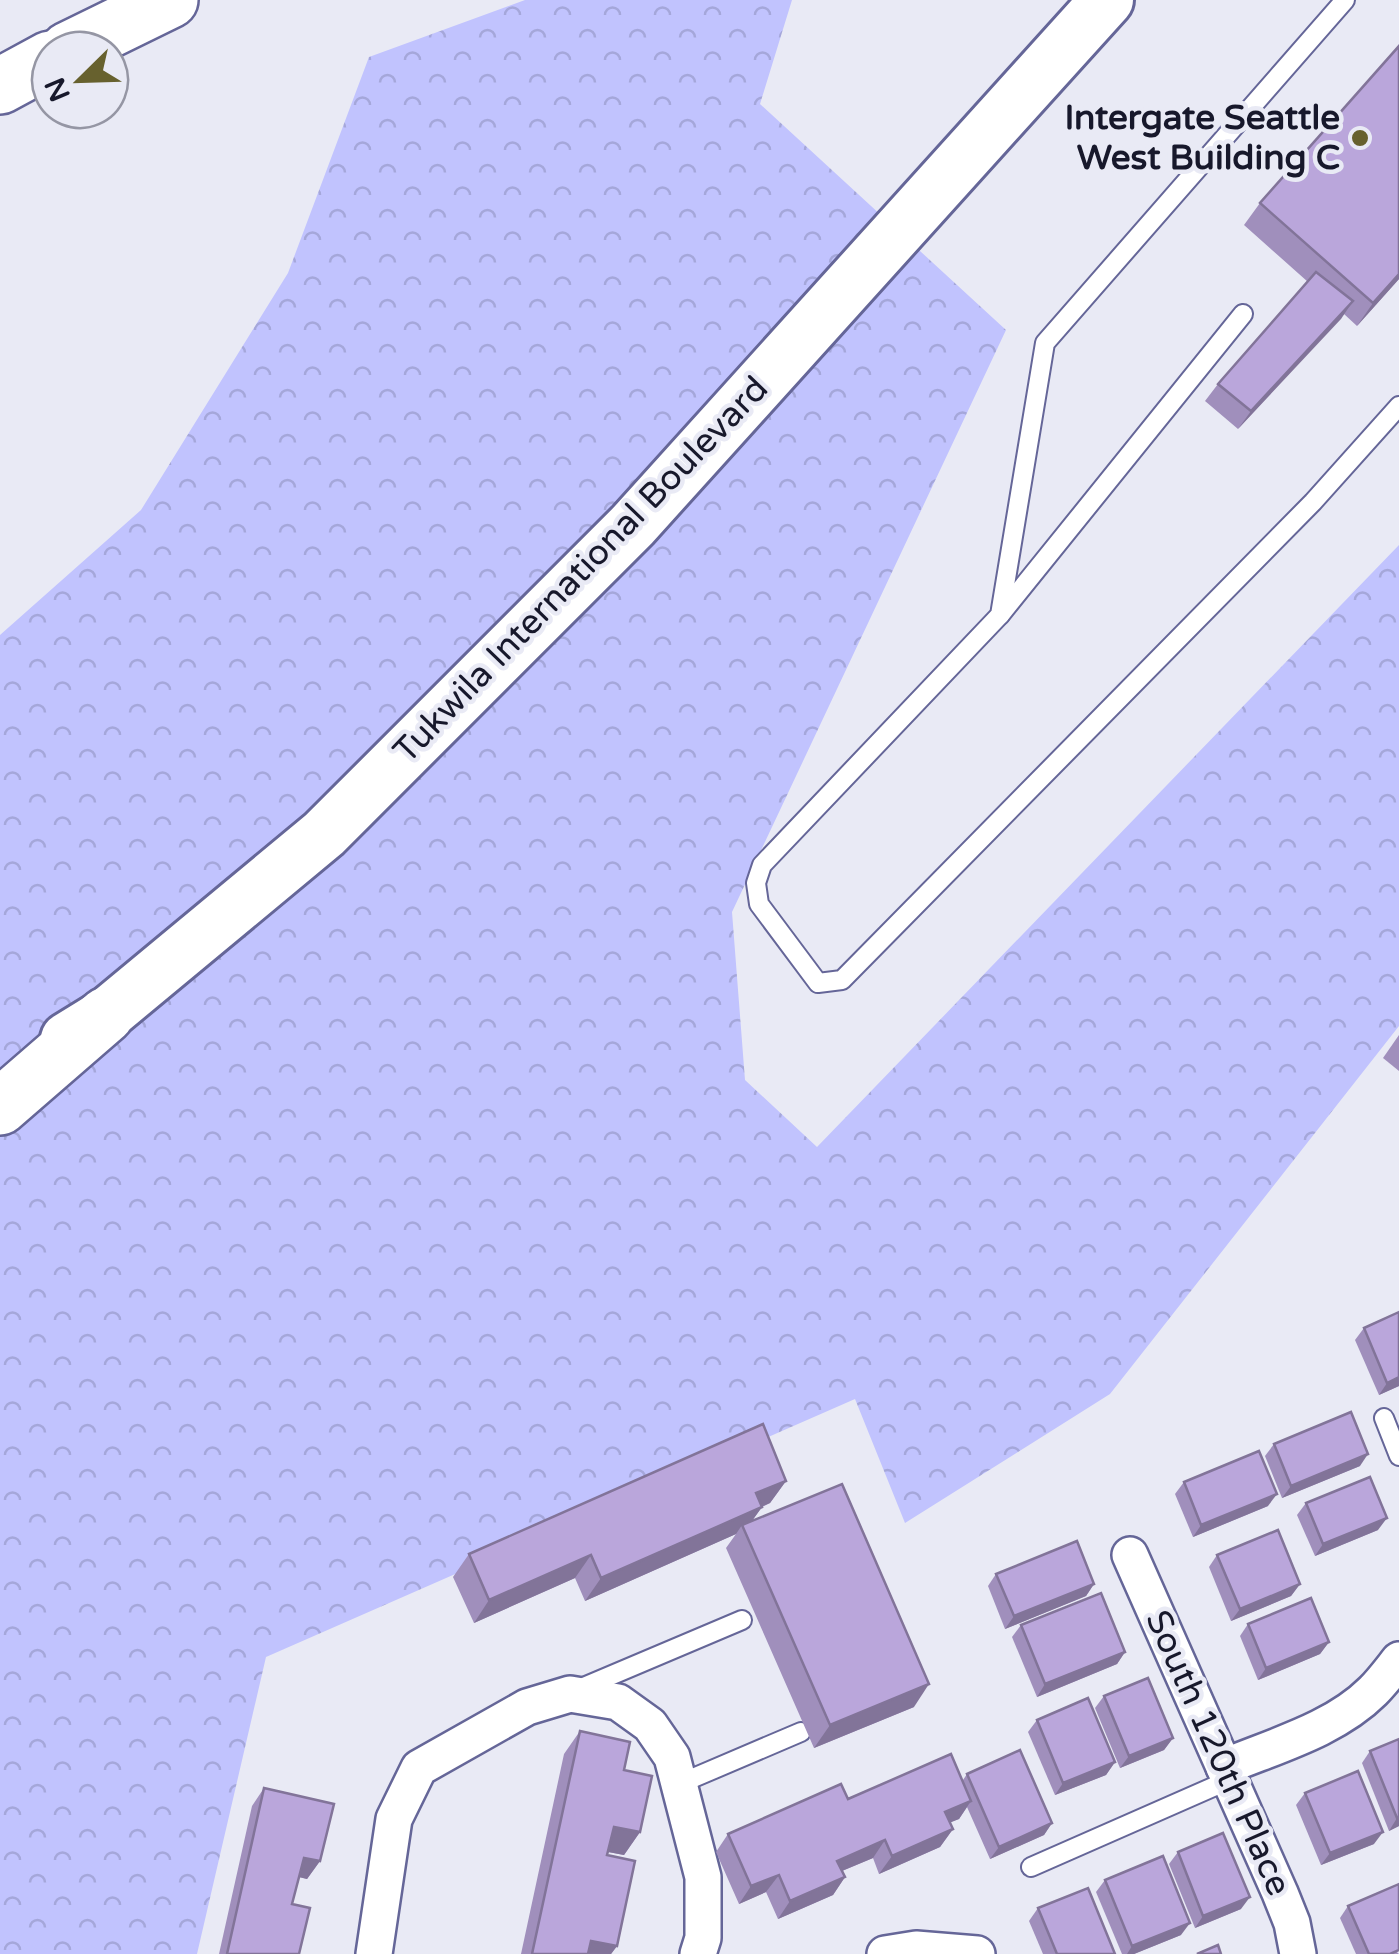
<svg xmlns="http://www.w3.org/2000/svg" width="1399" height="1954" font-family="'Varela Round',sans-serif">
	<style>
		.forest { fill: url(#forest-crowns) }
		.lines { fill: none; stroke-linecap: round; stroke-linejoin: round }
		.service-casing { stroke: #656698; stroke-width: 22 }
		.minor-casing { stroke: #656698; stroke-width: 40 }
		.primary-casing { stroke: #656698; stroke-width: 58 }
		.motorway-casing { stroke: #656698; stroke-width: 60 }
		.service { stroke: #fff; stroke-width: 18 }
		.minor { stroke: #fff; stroke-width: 35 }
		.primary { stroke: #fff; stroke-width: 52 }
		.motorway { stroke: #fff; stroke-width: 55 }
		.wall { fill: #a08fbc }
		.shaded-wall { fill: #827499 }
		.building { fill: #baa6db; stroke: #827499; stroke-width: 2.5 }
		.poi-dot { fill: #67612e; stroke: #e9eaf5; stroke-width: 4 }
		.labels { text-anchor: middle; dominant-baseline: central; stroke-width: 9; stroke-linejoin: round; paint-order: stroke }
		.poi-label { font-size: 35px; font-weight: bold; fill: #17182b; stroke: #e9eaf5; text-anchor: end }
		.street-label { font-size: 35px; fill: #17182b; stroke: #e9eaf5 }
	</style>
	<defs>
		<pattern id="forest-crowns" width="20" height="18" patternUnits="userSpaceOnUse" patternTransform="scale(2.5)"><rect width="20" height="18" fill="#c1c3fe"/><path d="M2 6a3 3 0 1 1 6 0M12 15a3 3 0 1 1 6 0" fill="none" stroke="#a5a7da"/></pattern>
	</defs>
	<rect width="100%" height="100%" fill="#e9eaf5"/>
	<polygon class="forest" points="525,0 792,0 760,104 1006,330 732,912 745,1080 817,1147 1399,545 1399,1026 1110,1394 905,1523 855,1399 266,1657 197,1954 0,1954 0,635 141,510 288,273 369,57"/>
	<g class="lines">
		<defs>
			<g id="service">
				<polyline points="1345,0 1045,343 1000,615 762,865 756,883 759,904 818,983 842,980 1313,502 1399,406"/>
				<polyline points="1000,615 1243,314"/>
				<polyline points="1384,1418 1399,1456"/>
				<polyline points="579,1689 742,1620"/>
				<polyline points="679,1784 801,1732"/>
				<polyline points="1031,1867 1229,1780"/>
			</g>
			<g id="minor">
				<polyline points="1130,1555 1280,1893 1292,1923 1298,1954"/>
				<path d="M1224,1767C1274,1746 1334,1730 1373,1691C1383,1681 1391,1670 1399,1660"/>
				<polyline points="374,1954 394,1819 419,1768 527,1707 570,1694 618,1702 650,1725 672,1757 703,1877 703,1938 698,1954"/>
				<polyline points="885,1954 916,1949 977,1954"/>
			</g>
			<polyline id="primary" points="67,1039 106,1015 324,834 633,525 1107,0"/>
			<g id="motorway">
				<polyline points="68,50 170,0"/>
				<polyline points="0,86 50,59"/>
				<polyline points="0,1107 106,1015"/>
			</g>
		</defs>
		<use href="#service" class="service-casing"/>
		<use href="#minor" class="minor-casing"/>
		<use href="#primary" class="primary-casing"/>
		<use href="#motorway" class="motorway-casing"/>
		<use href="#service" class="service"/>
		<use href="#minor" class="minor"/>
		<use href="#primary" class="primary"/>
		<use href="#motorway" class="motorway"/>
	</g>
	<g class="wall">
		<polygon points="1260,203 1399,279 1357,326 1344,314 1238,429 1205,401 1218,384 1308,282 1244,225"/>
		<polygon points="1399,1035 1399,1071 1383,1058"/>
		<polygon points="1364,1328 1399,1386 1379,1395 1355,1340"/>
		<polygon points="1274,1444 1360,1466 1282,1498 1265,1456"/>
		<polygon points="786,1481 770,1503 762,1507 752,1521 914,1707 814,1748 726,1548 736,1534 585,1601 575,1578 474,1623 453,1577 469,1554"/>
		<polygon points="1184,1482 1268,1506 1193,1537 1175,1494"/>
		<polygon points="1306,1503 1378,1530 1315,1556 1297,1515"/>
		<polygon points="1217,1555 1300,1584 1291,1596 1231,1621 1209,1567"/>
		<polygon points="996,1574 1094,1584 1086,1596 1005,1629 988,1586"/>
		<polygon points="1248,1624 1329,1642 1320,1654 1258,1680 1240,1636"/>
		<polygon points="1021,1625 1125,1652 1117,1664 1037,1697 1012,1637"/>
		<polygon points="1104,1696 1173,1738 1164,1750 1120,1768 1095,1708"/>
		<polygon points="1037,1720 1115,1762 1106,1775 1055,1795 1028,1732"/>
		<polygon points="580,1731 624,1770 640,1832 624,1855 608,1852 607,1855 617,1946 611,1954 521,1954 564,1754"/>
		<polygon points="1399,1739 1399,1826 1389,1831 1362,1763 1370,1751"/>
		<polygon points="967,1774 1052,1823 1044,1835 990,1859 967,1807 959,1819 950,1822 953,1829 940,1847 879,1874 873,1858 842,1871 845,1877 833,1895 778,1919 766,1892 739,1904 716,1852 728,1834 848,1799 963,1780"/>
		<polygon points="264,1788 320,1861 307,1879 299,1877 292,1904 299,1954 219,1954 252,1806"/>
		<polygon points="1305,1793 1374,1844 1321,1865 1296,1805"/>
		<polygon points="1178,1852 1241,1909 1195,1928 1169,1864"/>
		<polygon points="1105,1880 1181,1935 1134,1954 1122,1954 1096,1892"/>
		<polygon points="1348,1906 1399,1954 1356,1954 1340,1918"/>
		<polygon points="1038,1908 1115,1954 1043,1954 1029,1921"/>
	</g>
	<g class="shaded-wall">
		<polygon points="1399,274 1399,279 1357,326 1373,303"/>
		<polygon points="1353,301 1341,319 1238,429 1251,411"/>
		<polygon points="1399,1377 1399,1386 1379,1395 1387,1383"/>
		<polygon points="1368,1454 1360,1466 1282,1498 1291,1486"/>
		<polygon points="786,1481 770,1503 740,1516 756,1493"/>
		<polygon points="1277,1494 1268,1506 1193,1537 1201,1525"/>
		<polygon points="762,1507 746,1529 742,1525 736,1534 585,1601 601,1578"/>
		<polygon points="1387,1518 1378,1530 1315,1556 1323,1544"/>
		<polygon points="591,1555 575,1578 474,1623 489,1600"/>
		<polygon points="1094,1584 1086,1596 1005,1629 1014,1616"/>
		<polygon points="1300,1584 1291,1596 1231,1621 1240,1609"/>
		<polygon points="1329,1642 1320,1654 1258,1680 1266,1668"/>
		<polygon points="1125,1652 1117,1664 1037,1697 1045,1684"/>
		<polygon points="929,1684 914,1707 814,1748 830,1725"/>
		<polygon points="1173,1738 1164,1750 1120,1768 1129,1756"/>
		<polygon points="1115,1762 1106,1775 1055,1795 1063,1783"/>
		<polygon points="971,1801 959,1819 932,1830 945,1812"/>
		<polygon points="1397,1818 1399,1818 1399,1826 1389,1831"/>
		<polygon points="1052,1823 1044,1835 990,1859 999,1847"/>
		<polygon points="614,1827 640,1832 624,1855 598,1850"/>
		<polygon points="953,1829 940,1847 879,1874 892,1856"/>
		<polygon points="1383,1832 1374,1844 1321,1865 1330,1853"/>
		<polygon points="885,1840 873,1858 825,1878 837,1861"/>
		<polygon points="304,1858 320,1861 307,1879 291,1875"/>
		<polygon points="779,1875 766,1892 739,1904 751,1886"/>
		<polygon points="845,1877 833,1895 778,1919 790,1901"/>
		<polygon points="1250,1897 1241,1909 1195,1928 1203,1916"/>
		<polygon points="1190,1923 1181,1935 1134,1954 1127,1954 1132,1946"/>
		<polygon points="591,1941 617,1946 611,1954 582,1954"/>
	</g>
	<g class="building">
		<polygon points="1399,46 1399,274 1373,303 1260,203"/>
		<polygon points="1316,272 1353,301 1251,411 1218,384"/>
		<polygon points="1399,1312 1399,1377 1387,1383 1364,1328"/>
		<polygon points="1351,1412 1368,1454 1291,1486 1274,1444"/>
		<polygon points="763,1424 786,1481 756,1493 762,1507 601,1578 591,1555 489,1600 469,1554"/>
		<polygon points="1259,1451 1277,1494 1201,1525 1184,1482"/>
		<polygon points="1370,1477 1387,1518 1323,1544 1306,1503"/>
		<polygon points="842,1484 929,1684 830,1725 742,1525"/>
		<polygon points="1278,1530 1300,1584 1240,1609 1217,1555"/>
		<polygon points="1077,1541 1094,1584 1014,1616 996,1574"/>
		<polygon points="1101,1593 1125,1652 1045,1684 1021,1625"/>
		<polygon points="1311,1598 1329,1642 1266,1668 1248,1624"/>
		<polygon points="1148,1678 1173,1738 1129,1756 1104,1696"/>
		<polygon points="1088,1698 1115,1762 1063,1783 1037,1720"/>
		<polygon points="580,1731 630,1742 624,1770 652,1776 640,1832 614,1827 607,1855 635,1861 617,1946 591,1941 588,1954 532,1954"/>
		<polygon points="1399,1739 1399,1818 1397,1818 1370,1751"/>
		<polygon points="1020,1750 1052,1823 999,1847 967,1774"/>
		<polygon points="951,1754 971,1801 945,1812 953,1829 892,1856 885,1840 837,1861 845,1877 790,1901 779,1875 751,1886 728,1834 841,1784 848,1799"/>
		<polygon points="1358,1771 1383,1832 1330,1853 1305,1793"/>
		<polygon points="264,1788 334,1804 320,1861 304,1858 292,1904 310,1908 299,1954 227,1954"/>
		<polygon points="1223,1833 1250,1897 1203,1916 1178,1852"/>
		<polygon points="1163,1856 1190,1923 1132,1946 1105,1880"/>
		<polygon points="1399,1884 1399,1950 1390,1954 1369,1954 1348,1906"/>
		<polygon points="1088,1888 1115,1954 1057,1954 1038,1908"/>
		<polygon points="1218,1945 1221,1954 1197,1954"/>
	</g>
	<circle class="poi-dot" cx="1360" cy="138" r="10"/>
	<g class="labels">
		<g class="poi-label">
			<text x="1340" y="118">Intergate Seattle<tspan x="1340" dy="40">West Building C</tspan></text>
		</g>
		<g class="street-label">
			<text transform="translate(581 570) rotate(-46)">Tukwila International Boulevard</text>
			<text transform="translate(1218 1753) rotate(66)">South 120th Place</text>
		</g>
	</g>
	<g transform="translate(80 80) rotate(247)"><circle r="48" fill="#e9eaf5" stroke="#9596a4" stroke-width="2.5"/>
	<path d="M0-8L18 38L0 25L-18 38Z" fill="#67612e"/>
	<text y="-15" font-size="28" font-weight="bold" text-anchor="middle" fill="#17182b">N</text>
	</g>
</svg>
